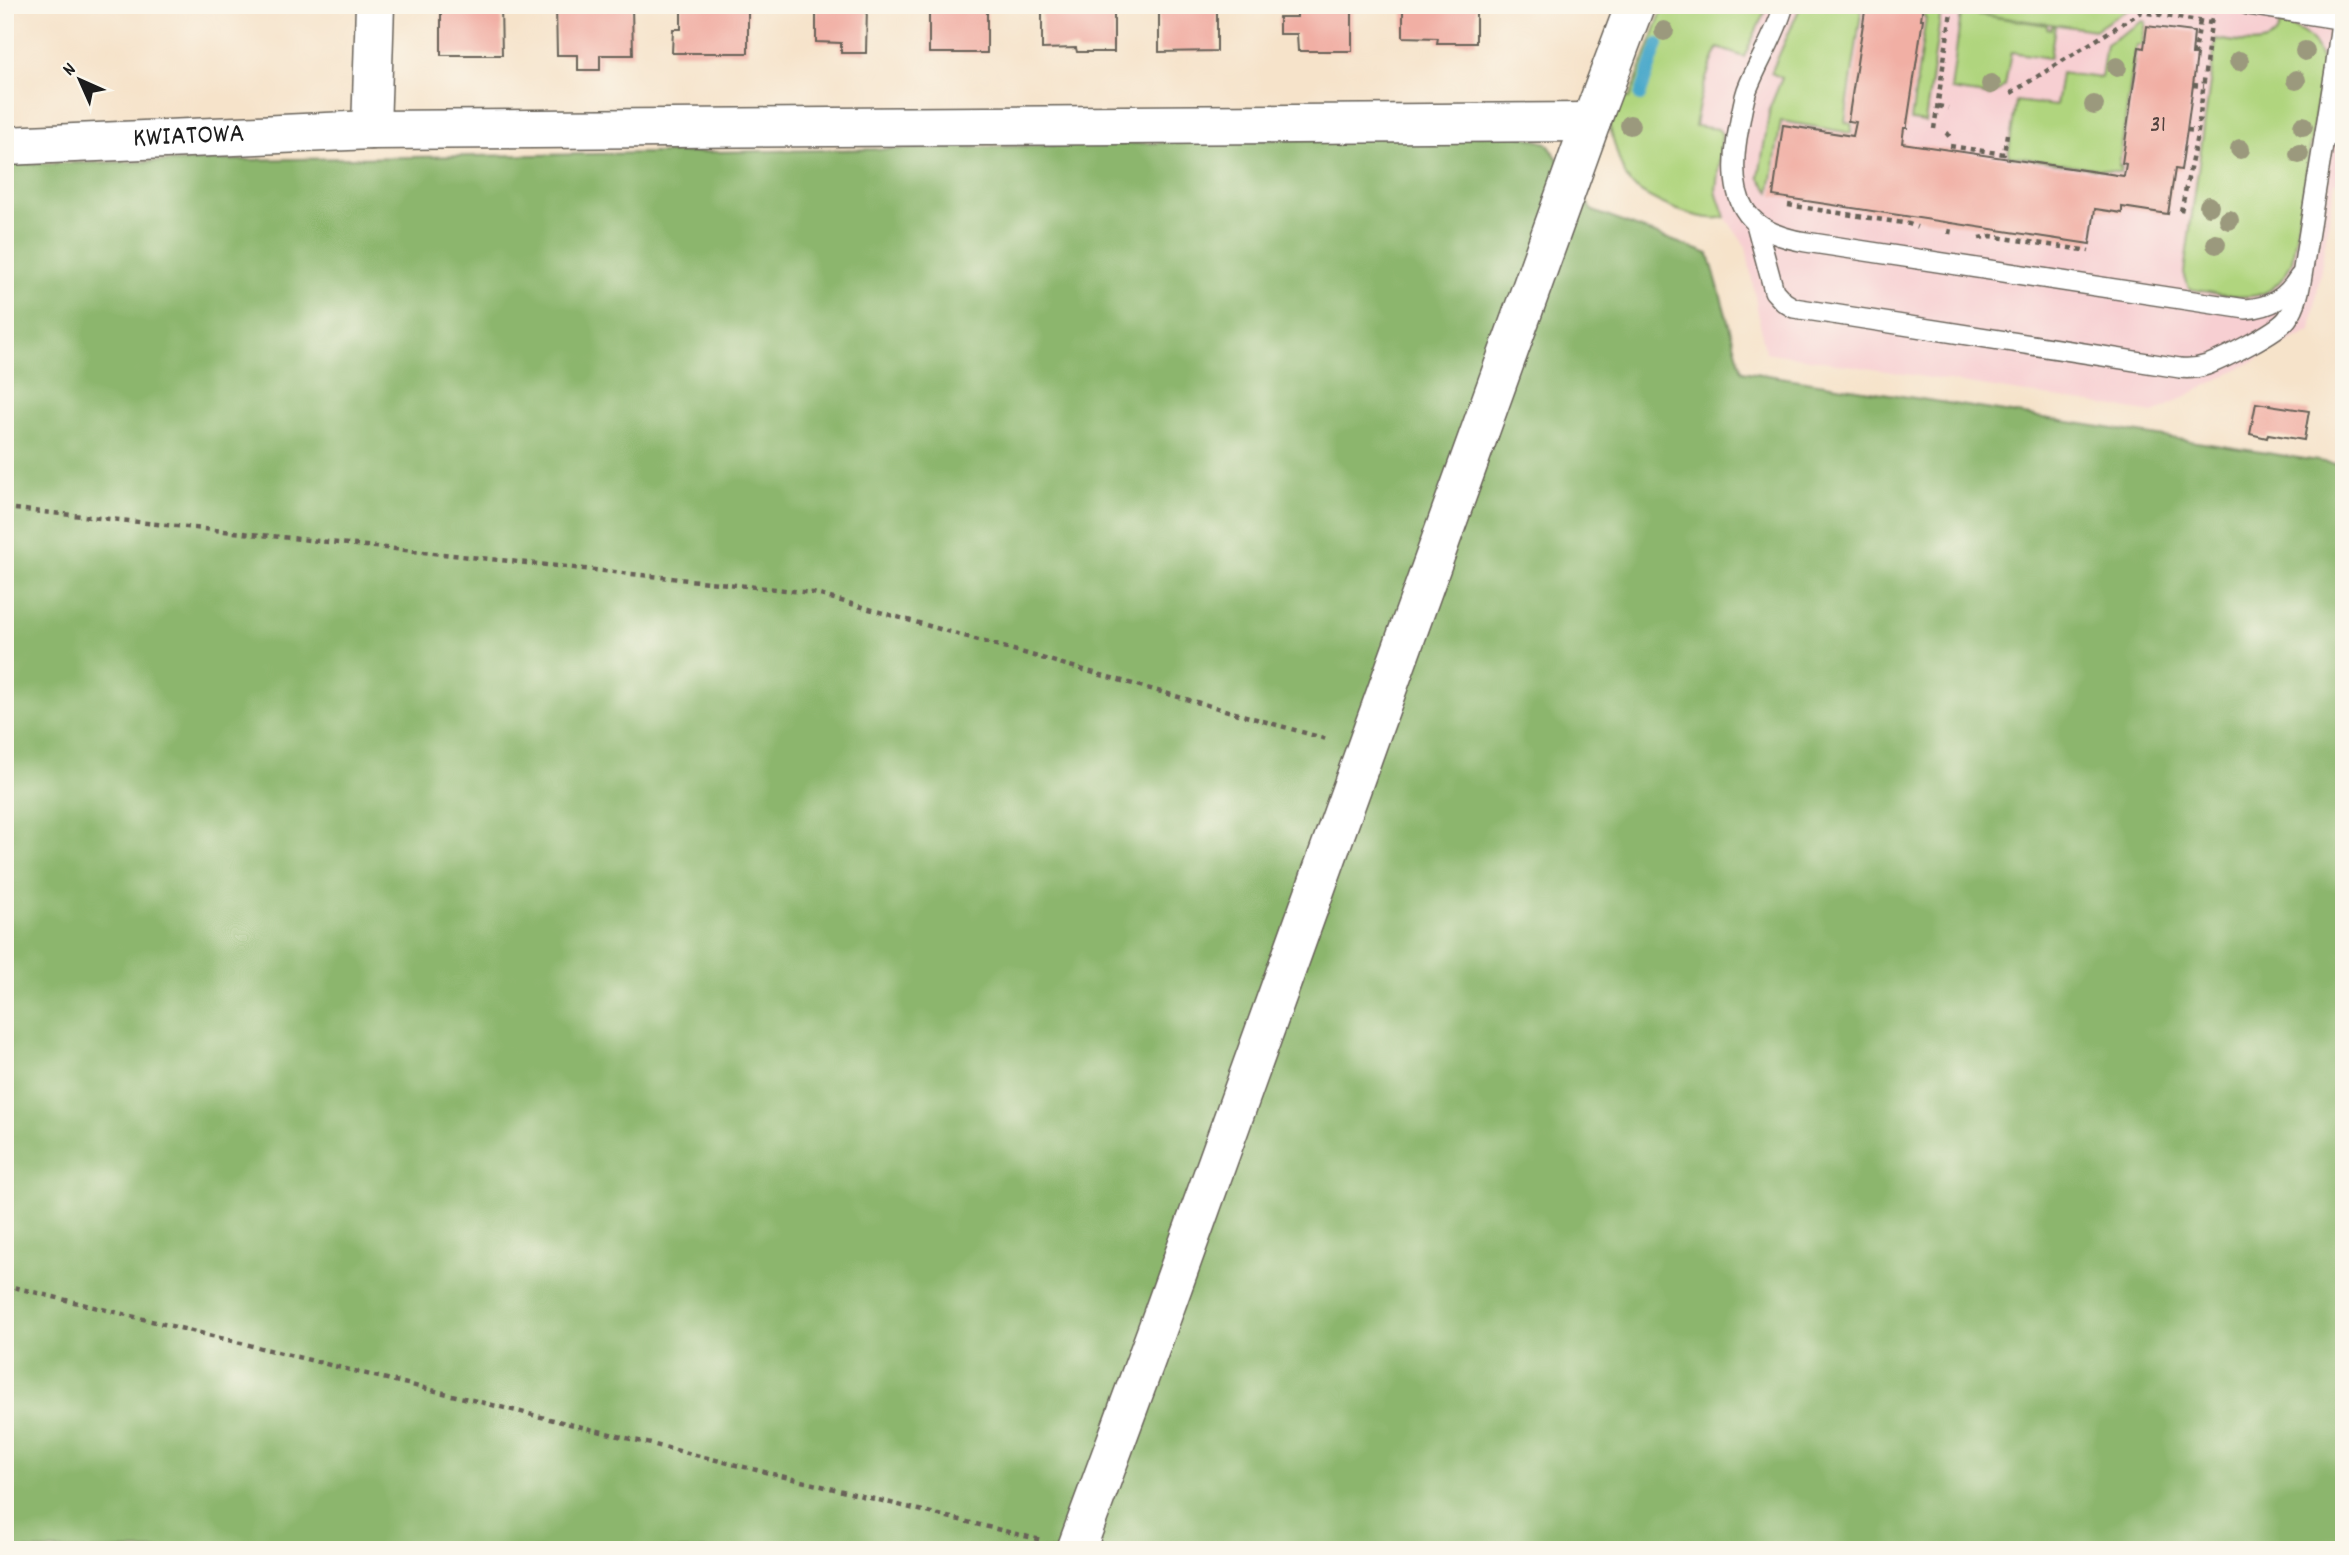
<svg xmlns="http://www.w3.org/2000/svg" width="2349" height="1555" font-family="Dekko,sans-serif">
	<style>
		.built { fill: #f7cfd2 }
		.green { fill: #b0d57e; stroke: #66784d; stroke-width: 2 }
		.forest { fill: #8cb66d; stroke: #546944; stroke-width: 2 }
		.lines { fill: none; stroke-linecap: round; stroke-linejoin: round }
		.stream { stroke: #4ca9ca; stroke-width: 12 }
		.building { fill: #f1afa4 }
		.lane-casing { stroke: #686259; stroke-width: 22 }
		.street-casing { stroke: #686259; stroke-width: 41 }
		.path { stroke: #686259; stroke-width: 4.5; stroke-dasharray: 5 5; stroke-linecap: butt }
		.lane { stroke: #fff; stroke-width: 19 }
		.street { stroke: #fff; stroke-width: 38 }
		.tree { fill: #9b997d }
		.labels { text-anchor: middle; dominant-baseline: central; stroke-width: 5; stroke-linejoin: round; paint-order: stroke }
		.number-label { font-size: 24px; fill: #51413e }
		.street-label { font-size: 28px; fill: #1c1c1c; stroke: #fbf7ec }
	</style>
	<rect width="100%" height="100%" fill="#fbf7ec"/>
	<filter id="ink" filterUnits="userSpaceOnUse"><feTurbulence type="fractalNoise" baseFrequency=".0143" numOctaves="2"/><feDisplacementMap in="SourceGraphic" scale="14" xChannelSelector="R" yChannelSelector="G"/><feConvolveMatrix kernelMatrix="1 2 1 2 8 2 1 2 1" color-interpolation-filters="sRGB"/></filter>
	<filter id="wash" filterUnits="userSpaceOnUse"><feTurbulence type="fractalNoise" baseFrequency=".00686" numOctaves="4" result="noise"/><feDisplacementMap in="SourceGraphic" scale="28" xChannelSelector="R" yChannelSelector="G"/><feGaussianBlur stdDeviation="1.57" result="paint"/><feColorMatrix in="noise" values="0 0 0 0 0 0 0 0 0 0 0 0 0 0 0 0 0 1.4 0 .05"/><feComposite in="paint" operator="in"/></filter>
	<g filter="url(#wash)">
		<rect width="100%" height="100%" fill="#f6e3ca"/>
		<polygon class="built" points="1688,5 2344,5 2344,183 2335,182 2311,331 2154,413 1765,352 1746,247 1725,217 1708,213 1672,50"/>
		<g class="green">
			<path d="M1664,5H1768L1744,57L1718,48C1706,74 1699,98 1695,126L1718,129L1722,134L1716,191L1725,217C1703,224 1645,200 1630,183C1620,170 1613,138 1608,121L1619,94L1630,98Z"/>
			<polygon points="1801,5 1866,5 1865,7 1862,7 1845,122 1852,124 1851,133 1781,121 1770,192 1759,177 1770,107 1782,78 1771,73"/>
			<polygon points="1925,5 1942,5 1925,122 1911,120 1926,17 1924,17"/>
			<polygon points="1962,5 2134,5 2095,30 1975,14 2047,25 2047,28 2051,29 2052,26 2055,26 2050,58 2011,52 2005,86 1990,96 1951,90"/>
			<polygon points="2143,21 2146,22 2142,45 2136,45 2119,166 2122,166 2121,172 2008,156 2016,101 2056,106 2061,73 2101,78 2106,44"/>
			<path d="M2279,23C2303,29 2318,40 2323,66L2292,261C2271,312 2233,295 2189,289L2184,273L2185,265L2216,39C2235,42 2280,51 2279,23Z"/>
		</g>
		<polygon class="forest" points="1515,134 1547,143 1593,211 1709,254 1742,371 2344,465 2344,1550 5,1550 5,164 944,148"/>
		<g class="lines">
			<polyline class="stream" points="1640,96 1658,44"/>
		</g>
		<g id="blocks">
			<g class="building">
				<polygon points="441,5 501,5 502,55 441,55"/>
				<polygon points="556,5 632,5 633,55 600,55 600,70 578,70 578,55 557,55"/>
				<polygon points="681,5 748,5 748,53 672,53 673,29 681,29"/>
				<polygon points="816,5 867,5 866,53 841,53 841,43 816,42"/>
				<polygon points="929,5 996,5 996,10 987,10 987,53 929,53"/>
				<polygon points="1042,5 1114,5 1114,52 1077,52 1076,48 1042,49"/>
				<polygon points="1159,5 1217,5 1217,51 1159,52"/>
				<polygon points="1297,5 1352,5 1352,51 1298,51 1297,34 1279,34 1279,17 1297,17"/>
				<polygon points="1403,5 1476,5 1476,43 1437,43 1438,38 1403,37"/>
				<polygon points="1868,5 1923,5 1921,19 1923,19 1907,124 1907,128 1904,128 1902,143 2124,176 2126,164 2122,163 2139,47 2144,48 2147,26 2194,32 2192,55 2197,55 2187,130 2181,170 2175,169 2168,214 2122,207 2122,213 2095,209 2090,244 1773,196 1783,125 1853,136 1856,122 1848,121 1865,11 1867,11"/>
				<polygon points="2256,403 2309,411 2304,440 2268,434 2267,438 2250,434"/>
			</g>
		</g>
	</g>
	<g filter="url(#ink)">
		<use href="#blocks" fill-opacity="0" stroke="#686259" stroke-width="2"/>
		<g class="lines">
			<defs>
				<g id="lane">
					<path d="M1784,5C1776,35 1758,61 1747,90C1742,105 1740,122 1737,138C1728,198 1742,232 1806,242L2246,309C2271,307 2286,298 2299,277"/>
					<polyline points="2248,5 2344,20"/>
					<polyline points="2325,134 2344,137"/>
					<path d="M1756,224L1774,291L1784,302L1794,308L2180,368C2189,369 2198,368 2207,365C2223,359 2277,332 2287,319C2299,303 2301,282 2304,263L2335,70L2343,5"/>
				</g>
				<g id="street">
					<polyline points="371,130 375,5"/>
					<path id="s1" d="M5,146L371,130L1591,122"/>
					<polyline points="1076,1550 1161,1319 1591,122 1635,5"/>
				</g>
			</defs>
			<use href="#lane" class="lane-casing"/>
			<use href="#street" class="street-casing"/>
			<g class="path">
				<polyline points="2211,23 2214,5"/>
				<polyline points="2192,52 2195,53 2200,21"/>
				<polyline points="2193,85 2204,86"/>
				<polyline points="2011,93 2141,12 2211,23 2198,131 2180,216"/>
				<polyline points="1938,106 1948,108"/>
				<polyline points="1934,129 1952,5"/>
				<polyline points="2187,130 2198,131"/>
				<polyline points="1946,136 1951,132"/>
				<polyline points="1950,146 2004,154 2007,134"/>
				<polyline points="1788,205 1909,224 1917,227"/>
				<polyline points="1949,234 1951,223"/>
				<polyline points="1979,238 1991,236 2089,251"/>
				<polyline points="5,508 813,593 1330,740"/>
				<polyline points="5,1285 1041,1540"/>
			</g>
			<use href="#lane" class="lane"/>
			<use href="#street" class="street"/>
		</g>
		<g class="tree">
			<circle cx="1664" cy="31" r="10"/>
			<circle cx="2305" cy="51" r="10"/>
			<circle cx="2239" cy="61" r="10"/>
			<circle cx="2117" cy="67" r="10"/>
			<circle cx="2296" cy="80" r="10"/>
			<circle cx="1991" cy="84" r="10"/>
			<circle cx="2094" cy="105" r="10"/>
			<circle cx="1630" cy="125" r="10"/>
			<circle cx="2303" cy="126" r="10"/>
			<circle cx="2240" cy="149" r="10"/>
			<circle cx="2299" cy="154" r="10"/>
			<circle cx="2209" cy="206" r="10"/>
			<circle cx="2229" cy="220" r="10"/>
			<circle cx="2216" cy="244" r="10"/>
		</g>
	</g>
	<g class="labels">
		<g class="number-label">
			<text x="2158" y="126">31</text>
		</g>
		<g class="street-label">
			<text stroke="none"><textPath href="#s1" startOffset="184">KWIATOWA</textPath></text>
		</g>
	</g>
	<rect width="2349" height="1555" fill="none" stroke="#fbf7ec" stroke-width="28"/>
	<g transform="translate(80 80) rotate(315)" stroke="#fbf7ec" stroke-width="5" paint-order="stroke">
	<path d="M0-5L12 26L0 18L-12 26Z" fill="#1c1c1c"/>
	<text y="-10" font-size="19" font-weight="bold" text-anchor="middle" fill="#1c1c1c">N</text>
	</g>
</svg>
